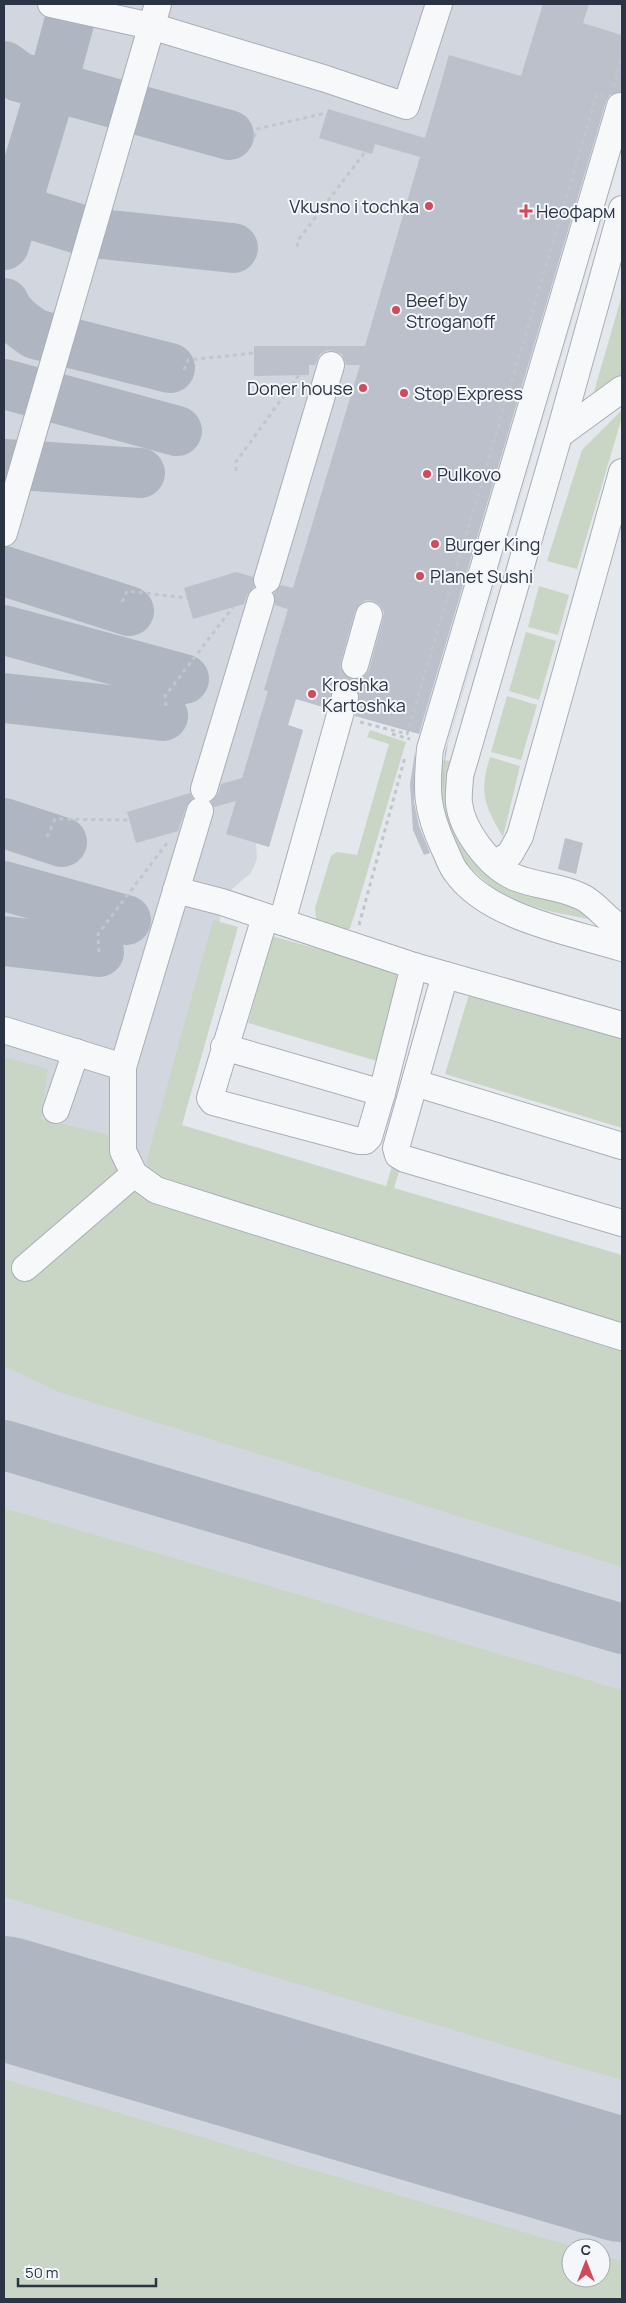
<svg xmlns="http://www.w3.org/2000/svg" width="626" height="2303" font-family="Manrope,sans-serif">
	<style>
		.built { fill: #d2d6de; fill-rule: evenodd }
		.green { fill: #c9d6c5 }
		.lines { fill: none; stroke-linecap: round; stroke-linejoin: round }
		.taxiway { stroke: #b0b6c1; stroke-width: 50 }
		.runway { stroke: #b0b6c1; stroke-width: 124 }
		.building { fill: #bbc0ca; fill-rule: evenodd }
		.minor-tunnel { stroke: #bfc3cb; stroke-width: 26; stroke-dasharray: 26 13; stroke-linecap: butt }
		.minor-casing { stroke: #a9aeb7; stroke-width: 28 }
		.path { stroke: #c2c5cb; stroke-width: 3; stroke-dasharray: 4 4; stroke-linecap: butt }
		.minor { stroke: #f7f8fa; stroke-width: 26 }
		.poi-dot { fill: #d1495b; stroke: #f4f6f9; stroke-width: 2 }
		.labels { text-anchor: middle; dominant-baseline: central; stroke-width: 4; stroke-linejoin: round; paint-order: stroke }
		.poi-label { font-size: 18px; fill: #2b3445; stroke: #f4f6f9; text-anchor: start }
	</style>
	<rect width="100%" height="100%" fill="#e4e7ec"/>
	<path class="built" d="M4,4H622V35L585,24L591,96L404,730L296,699L288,725L303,730L269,847L256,843L257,859L251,873L226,894L220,913V935L156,1166L622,1323V2299H4ZM571,2248H601V2278H571Z"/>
	<g class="green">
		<polygon points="622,295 622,374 591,402"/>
		<polygon points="622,410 622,417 577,569 547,561 582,450"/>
		<polygon points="539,586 569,595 558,635 528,627"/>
		<polygon points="526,632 556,641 539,700 509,691"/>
		<polygon points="507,696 537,705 521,760 491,752"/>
		<polygon points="370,730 406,742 356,910 350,928 345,932 316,919 315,908 331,856 337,852 357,855 389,744 367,737"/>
		<path d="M490,757L520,766L503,837C484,805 479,793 490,757Z"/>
		<polygon points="439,760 453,761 469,846 591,907 593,920 548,911 510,899 493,888 466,864 457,851 440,807"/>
		<polygon points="213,920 238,927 182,1125 386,1186 403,1129 411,1132 394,1188 622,1255 622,1567 59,1392 4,1366 4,1057 48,1069 41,1119 106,1134 151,1170 146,1163"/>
		<polygon points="272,936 403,973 377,1061 248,1023"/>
		<polygon points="470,991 622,1037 622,1128 445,1074"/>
		<polygon points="4,1508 622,1690 622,2080 4,1897"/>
		<polygon points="4,2079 578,2248 571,2248 571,2278 601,2278 601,2255 622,2261 622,2299 4,2299"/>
	</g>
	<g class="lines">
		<g class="taxiway">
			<polyline points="4,66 19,77 229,135"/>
			<polyline points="4,201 14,209 92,233 233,248"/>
			<polyline points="4,245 52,86 74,4"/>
			<path d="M4,303C10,317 22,325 35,334L170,368"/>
			<polyline points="4,384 177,431"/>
			<polyline points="4,464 140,473"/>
			<polyline points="4,571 129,611"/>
			<polyline points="4,630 184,679"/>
			<polyline points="4,698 163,716"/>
			<polyline points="4,823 62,842"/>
			<polyline points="4,886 126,920"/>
			<polyline points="4,941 99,952"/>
			<polyline points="4,1445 622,1629"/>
		</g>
		<polyline class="runway" points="4,1998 622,2180"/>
	</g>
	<g class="building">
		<path d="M543,4H589L583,23L622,35V92L610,95L606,102L419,734L355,716L360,694L356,687L350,683H341L334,687L326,708L296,699L288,725L303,730L269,847L226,834L236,801L214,807L211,802L218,794L221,784L242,778L268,691L264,690L288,609L275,605L274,593L281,585L293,588L360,365H346L342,354L335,351L328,350L320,354L315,365H309V375L254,376V346H365L420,157L375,144L372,154L319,138L328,109L425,138L449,55L521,76ZM366,600L374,601L380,605L384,612L383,619L369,670L365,676L359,679L351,680L344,675L340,668L341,661L355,611L359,604Z"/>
		<polygon points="622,151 448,743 444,767 444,798 443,777 445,752"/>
		<polygon points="236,572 253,577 254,587 247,595 244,604 193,619 184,588"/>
		<polygon points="415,752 414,802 419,826 430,853 424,855 413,830 410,784"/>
		<polygon points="190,793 193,798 186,807 178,831 136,843 127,812"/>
		<polygon points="565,838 583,843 576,874 558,869"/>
	</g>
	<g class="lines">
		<polyline class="minor-tunnel" points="345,697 355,665"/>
		<defs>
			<g id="minor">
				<polyline points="51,4 151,26 326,79 406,106 439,4"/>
				<path d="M620,106L430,749C426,791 426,809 444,848C448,856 451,866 456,872C488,918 571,932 622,948"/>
				<path d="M622,209L559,435L460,776C460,784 458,794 459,803C462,830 489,866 514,877C535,886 559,886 580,896C597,903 606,921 622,928"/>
				<polyline points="559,435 622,389"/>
				<polyline points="4,533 158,4"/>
				<polyline points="267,580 331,365"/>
				<polyline points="355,665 369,615"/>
				<polyline points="204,789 261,600"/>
				<polyline points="200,811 123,1067 123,1151 134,1174 156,1190 622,1337"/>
				<polyline points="495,864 510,854 520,836 622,472"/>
				<polyline points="176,890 222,902 414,966 622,1025"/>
				<polyline points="282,922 345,697"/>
				<polyline points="445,975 396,1148 398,1155 405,1159 622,1223"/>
				<polyline points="4,1030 123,1067"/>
				<polyline points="224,1047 382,1093 369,1137 365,1141 359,1141 213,1102 210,1098 265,917"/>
				<polyline points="415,1083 622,1146"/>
				<polyline points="382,1093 414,966"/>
				<polyline points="56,1110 76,1052"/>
				<polyline points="25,1268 134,1174"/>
			</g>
		</defs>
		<use href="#minor" class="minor-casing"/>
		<g class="path">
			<polyline points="614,87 622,56"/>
			<polyline points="254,137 257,129 326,113"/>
			<polyline points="297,247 299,239 365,152"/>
			<polyline points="184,370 188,360 254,353"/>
			<polyline points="236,471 236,462 299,375"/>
			<polyline points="122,602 127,591 187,598"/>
			<polyline points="166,706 165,696 233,607"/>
			<polyline points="360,722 407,734 597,94 603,95"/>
			<polyline points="392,734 410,739"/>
			<polyline points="47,837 55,819 129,820"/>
			<polyline points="359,925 405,757"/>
			<polyline points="99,952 98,934 167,843"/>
		</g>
		<use href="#minor" class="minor"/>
	</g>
	<g class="poi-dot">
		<circle cx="429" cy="206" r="5"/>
		<path d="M523.5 203.5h5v5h5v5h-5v5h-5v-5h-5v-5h5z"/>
		<circle cx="396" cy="310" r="5"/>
		<circle cx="363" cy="388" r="5"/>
		<circle cx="404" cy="393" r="5"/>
		<circle cx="427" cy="474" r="5"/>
		<circle cx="435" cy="544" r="5"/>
		<circle cx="420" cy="576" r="5"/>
		<circle cx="312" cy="694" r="5"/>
	</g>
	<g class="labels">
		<g class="poi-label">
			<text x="419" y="206" text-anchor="end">Vkusno i tochka</text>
			<text x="536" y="211">Неофарм</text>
			<text x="406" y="300">Beef by<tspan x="406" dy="21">Stroganoff</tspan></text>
			<text x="353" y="388" text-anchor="end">Doner house</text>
			<text x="414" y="393">Stop Express</text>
			<text x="437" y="474">Pulkovo</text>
			<text x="445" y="544">Burger King</text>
			<text x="430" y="576">Planet Sushi</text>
			<text x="322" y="684">Kroshka<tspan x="322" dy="21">Kartoshka</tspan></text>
		</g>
	</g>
	<rect width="626" height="2303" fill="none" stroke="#2b3445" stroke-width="10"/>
	<g transform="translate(586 2263)"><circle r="24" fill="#f4f6f9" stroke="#a4a8b1"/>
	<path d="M0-4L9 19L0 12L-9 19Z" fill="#d1495b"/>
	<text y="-8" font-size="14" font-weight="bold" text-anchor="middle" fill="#2b3445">С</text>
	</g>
	<path d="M18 2278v8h138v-8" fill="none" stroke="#2b3445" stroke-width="2.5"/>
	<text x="25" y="2278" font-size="15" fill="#2b3445" stroke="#f4f6f9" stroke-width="4" paint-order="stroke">50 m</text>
</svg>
